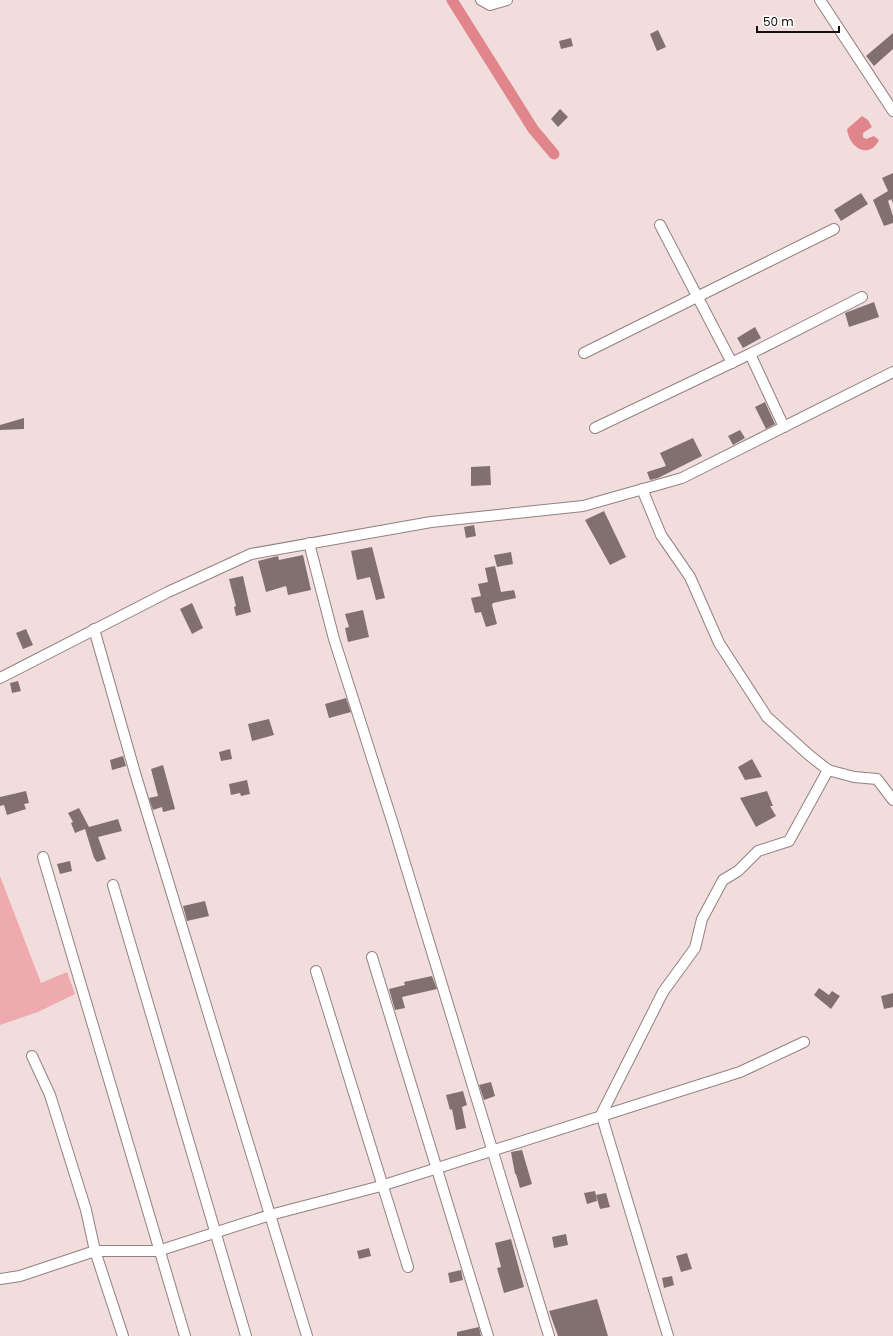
<svg xmlns="http://www.w3.org/2000/svg" width="893" height="1336" font-family="Poppins,sans-serif">
	<style>
		.green { fill: #eeaaad }
		.water { fill: #e0868b }
		.lines { fill: none; stroke-linecap: round; stroke-linejoin: round }
		.canal { stroke: #e0868b; stroke-width: 11 }
		.building { fill: #826f6f }
		.minor-casing { stroke: #938080; stroke-width: 12 }
		.minor { stroke: #fff; stroke-width: 10 }
	</style>
	<rect width="100%" height="100%" fill="#f2dddd"/>
	<polygon class="green" points="0,876 41,983 67,972 75,994 38,1012 0,1025"/>
	<path class="water" d="M862,116L868,120L872,127L863,133V137L866,139L874,136L879,140C869,160 849,148 847,129Z"/>
	<g class="lines">
		<polyline class="canal" points="452,0 533,129 554,154"/>
	</g>
	<g class="building">
		<polygon points="658,30 666,47 657,51 650,34"/>
		<polygon points="893,33 893,49 874,66 866,56"/>
		<polygon points="571,38 573,46 561,49 559,41"/>
		<polygon points="560,109 568,117 558,127 551,119"/>
		<polygon points="893,173 893,203 891,199 888,201 893,216 893,223 884,226 873,200 888,191 882,178"/>
		<polygon points="861,193 868,204 841,221 834,210"/>
		<polygon points="874,302 879,317 849,327 845,313"/>
		<polygon points="755,327 761,338 743,348 737,338"/>
		<polygon points="765,402 775,424 766,429 755,407"/>
		<polygon points="24,418 24,429 0,430 0,425"/>
		<polygon points="740,430 745,438 733,445 728,436"/>
		<polygon points="693,438 702,456 658,478 650,480 647,472 666,466 660,453"/>
		<polygon points="490,466 491,485 471,486 471,467"/>
		<polygon points="604,511 626,557 610,565 585,520"/>
		<polygon points="474,525 476,536 466,538 464,527"/>
		<polygon points="372,547 385,598 376,600 370,577 357,580 351,551"/>
		<polygon points="511,552 513,564 497,567 494,555"/>
		<polygon points="303,555 311,590 288,595 286,586 266,592 258,561 278,556 279,560"/>
		<polygon points="495,566 501,592 514,590 516,598 493,603 492,605 497,624 486,627 481,612 475,613 471,598 481,596 478,584 488,582 485,568"/>
		<polygon points="243,576 251,612 236,616 234,607 236,606 229,579"/>
		<polygon points="192,603 203,628 192,634 180,609"/>
		<polygon points="363,610 369,637 348,642 345,628 349,627 345,614"/>
		<polygon points="26,629 33,645 23,649 16,633"/>
		<polygon points="18,681 21,691 12,693 10,683"/>
		<polygon points="346,698 351,712 329,718 325,704"/>
		<polygon points="269,719 274,735 252,741 248,724"/>
		<polygon points="230,749 232,759 221,761 219,752"/>
		<polygon points="123,756 126,766 112,770 110,760"/>
		<polygon points="752,759 762,777 745,780 738,767"/>
		<polygon points="163,765 175,809 163,812 162,807 153,810 149,798 158,796 151,769"/>
		<polygon points="247,780 250,794 241,796 240,793 231,795 229,784"/>
		<polygon points="26,791 29,803 24,804 26,809 7,815 4,805 0,806 0,797"/>
		<polygon points="767,791 773,806 770,806 776,816 756,827 740,798"/>
		<polygon points="79,808 89,827 118,819 122,831 98,837 106,859 97,862 94,858 85,829 75,833 71,823 73,822 68,813"/>
		<polygon points="70,861 72,871 60,874 57,864"/>
		<polygon points="205,901 209,916 187,921 183,906"/>
		<polygon points="432,976 437,989 402,997 405,1008 395,1010 389,989 405,985 404,982"/>
		<polygon points="819,988 829,995 832,991 840,996 831,1009 814,995"/>
		<polygon points="893,993 893,1007 884,1009 881,996"/>
		<polygon points="491,1082 495,1096 484,1100 479,1085"/>
		<polygon points="463,1091 467,1105 462,1107 466,1128 456,1130 452,1109 450,1110 446,1095"/>
		<polygon points="522,1150 532,1184 520,1188 516,1174 515,1174 511,1152"/>
		<polygon points="595,1191 597,1201 587,1204 584,1193"/>
		<polygon points="606,1193 610,1207 600,1209 596,1195"/>
		<polygon points="566,1234 568,1245 554,1248 552,1237"/>
		<polygon points="511,1239 524,1287 504,1293 497,1268 501,1267 495,1243"/>
		<polygon points="369,1248 371,1256 359,1259 357,1251"/>
		<polygon points="687,1253 692,1269 681,1272 676,1256"/>
		<polygon points="461,1270 463,1280 450,1283 448,1273"/>
		<polygon points="672,1276 674,1285 664,1288 662,1278"/>
		<polygon points="597,1299 608,1336 558,1336 549,1311"/>
		<polygon points="479,1327 481,1336 457,1336 457,1332"/>
	</g>
	<g class="lines">
		<defs>
			<g id="minor">
				<polyline points="481,0 490,5 507,0"/>
				<polyline points="820,0 893,111"/>
				<polyline points="660,225 732,363"/>
				<polyline points="584,353 834,229"/>
				<polyline points="750,354 862,297"/>
				<polyline points="595,428 750,354 784,427"/>
				<polyline points="642,489 661,535 690,577 719,643 767,717 809,755 828,770 854,777 877,779 893,800"/>
				<polyline points="309,543 334,639 393,824 549,1336"/>
				<polyline points="94,629 135,773 307,1336"/>
				<polyline points="0,678 168,592 251,554 431,522 583,506 682,478 893,372"/>
				<polyline points="43,857 185,1336"/>
				<polyline points="113,885 246,1336"/>
				<polyline points="372,957 488,1336"/>
				<polyline points="316,971 408,1267"/>
				<polyline points="32,1056 50,1095 86,1210 95,1251 123,1336"/>
				<polyline points="0,1279 20,1276 95,1251 158,1251 270,1215 381,1186 740,1072 804,1042"/>
				<polyline points="668,1336 602,1117 602,1113 663,992 695,948 702,919 723,880 738,871 758,851 789,841 828,770"/>
			</g>
		</defs>
		<use href="#minor" class="minor-casing"/>
		<use href="#minor" class="minor"/>
	</g>
	<path d="M757 26v6h82v-6" fill="none" stroke="#150e0f" stroke-width="2"/>
	<text x="763" y="26" font-size="12" fill="#150e0f" stroke="#ffffff" stroke-width="3" paint-order="stroke">50 m</text>
</svg>
